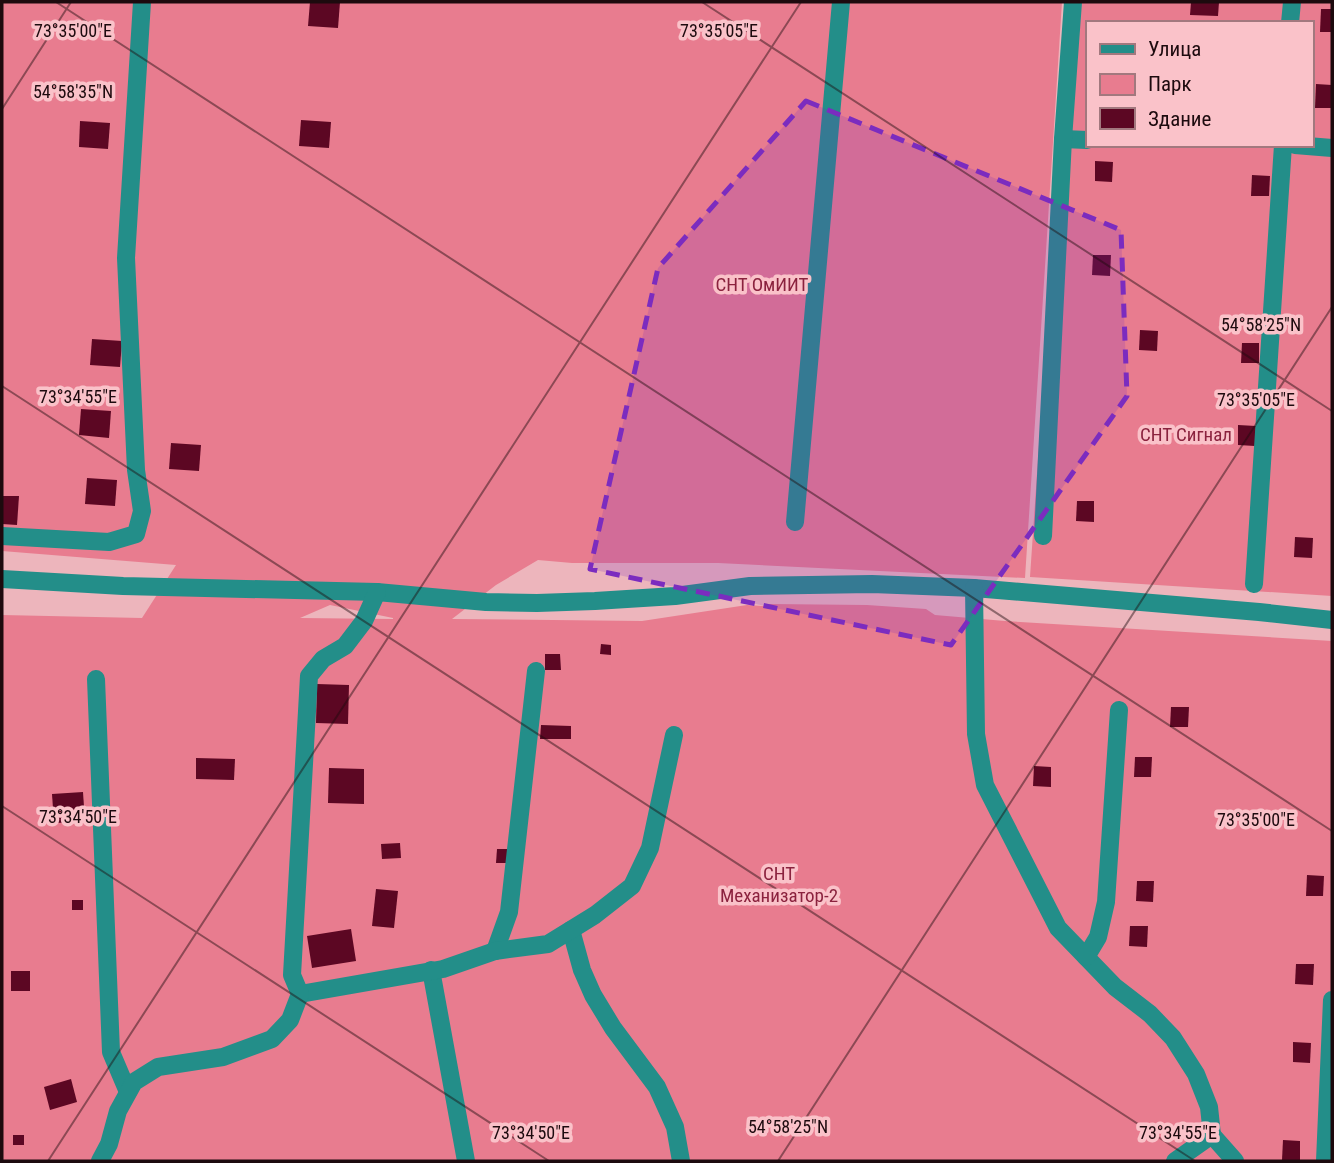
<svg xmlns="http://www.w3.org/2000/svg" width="1334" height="1163" font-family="'Roboto Condensed',sans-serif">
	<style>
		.green { fill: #e87c8f; fill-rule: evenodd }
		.building { fill: #5c0723 }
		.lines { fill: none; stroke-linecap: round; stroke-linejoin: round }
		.minor { stroke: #238e89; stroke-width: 18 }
		.marked { fill: #7b2cbf; fill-opacity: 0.2; stroke: #7b2cbf; stroke-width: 5; stroke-dasharray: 14 9; stroke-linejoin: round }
		.ticks { fill: none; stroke: #1d0a0e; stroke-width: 2; stroke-opacity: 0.45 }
		.labels { text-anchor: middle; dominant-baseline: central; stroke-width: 7; stroke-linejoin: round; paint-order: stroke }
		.park-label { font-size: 19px; fill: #8b223e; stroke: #fac2c9 }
		.ticks-label { font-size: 18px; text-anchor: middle; fill: #1d0a0e; stroke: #fac2c9; stroke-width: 7; stroke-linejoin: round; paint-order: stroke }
	</style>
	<rect width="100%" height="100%" fill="#edb5bc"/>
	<g class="green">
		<path d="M2,2H1062L1025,578L718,563H572L538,560L496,585L452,619L642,621L747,605L763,606L770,604L867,605L926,609L935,615L1005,621L1332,641V1161H2V615L142,618L176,565L2,551ZM330,605L393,618V619L300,618Z"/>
		<path d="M1069,2H1332V596L1030,577ZM1087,23H1311V145H1087Z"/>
	</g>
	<g class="building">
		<polygon points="310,2 340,2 338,28 308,26"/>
		<polygon points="1191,2 1219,2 1218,16 1190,15"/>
		<polygon points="1321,9 1332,9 1332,32 1320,32"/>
		<polygon points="1316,84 1332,85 1332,108 1315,108"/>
		<polygon points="301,120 331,122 329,148 299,146"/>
		<polygon points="80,121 110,123 108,149 79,147"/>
		<polygon points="1095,161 1113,162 1112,182 1095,181"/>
		<polygon points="1252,175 1270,176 1269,196 1251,196"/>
		<polygon points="1093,255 1111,255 1110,276 1092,275"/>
		<polygon points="1140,330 1158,331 1157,351 1139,350"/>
		<polygon points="92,339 122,341 120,367 90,365"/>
		<polygon points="1242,343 1259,343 1259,363 1241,363"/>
		<polygon points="81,409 111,411 109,438 79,435"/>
		<polygon points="1238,425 1256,426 1255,446 1238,445"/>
		<polygon points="171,443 201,445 199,471 169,469"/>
		<polygon points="87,478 117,480 115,506 85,504"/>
		<polygon points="2,496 19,496 17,525 2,524"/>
		<polygon points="1077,501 1094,501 1094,522 1076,521"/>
		<polygon points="1295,537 1313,538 1312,558 1294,557"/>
		<polygon points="601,644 611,645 611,655 600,654"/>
		<polygon points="545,654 560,654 561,670 545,670"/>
		<polygon points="317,684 349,685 348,724 316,723"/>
		<polygon points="1171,707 1189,707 1188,727 1170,727"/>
		<polygon points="541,725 571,726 571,739 540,739"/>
		<polygon points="1135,757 1152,757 1151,777 1134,777"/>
		<polygon points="196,758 235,759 234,780 196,779"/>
		<polygon points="1034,766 1051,767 1051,787 1033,786"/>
		<polygon points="329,768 364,769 364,804 328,803"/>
		<polygon points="83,792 85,822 54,823 52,794"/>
		<polygon points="400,843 401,858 382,859 381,844"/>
		<polygon points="497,849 508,849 507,863 496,863"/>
		<polygon points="1307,875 1324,876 1323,896 1306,896"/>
		<polygon points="1137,881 1154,881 1153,902 1136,901"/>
		<polygon points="376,889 398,891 394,928 372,926"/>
		<rect x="72" y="900" width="11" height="10"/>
		<polygon points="1130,926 1148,926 1147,947 1129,946"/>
		<polygon points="351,929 356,961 312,968 307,936"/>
		<polygon points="1296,964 1314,964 1313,985 1295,984"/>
		<rect x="11" y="971" width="19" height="20"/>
		<polygon points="1293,1042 1311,1043 1310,1063 1293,1062"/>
		<polygon points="71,1079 77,1102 50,1110 44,1087"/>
		<rect x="13" y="1135" width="11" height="10"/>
		<polygon points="1283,1140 1300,1141 1300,1161 1282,1160"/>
	</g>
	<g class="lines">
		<g class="minor">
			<polyline points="1290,23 1292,2"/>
			<polyline points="1063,139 1087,140"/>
			<polyline points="1295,145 1332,148"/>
			<polyline points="795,522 841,2"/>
			<polyline points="2,536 109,542 136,534 142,511 136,470 126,258 142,2"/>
			<polyline points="1043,536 1063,139 1073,2"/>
			<polyline points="2,579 123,586 377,592 486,602 537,603 595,601 675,596 750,586 872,584 974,588 1259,612 1332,620"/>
			<polyline points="1254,584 1283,145"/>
			<polyline points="974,588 976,734 985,785 1058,928 1115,987 1150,1014 1173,1038 1196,1074 1209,1107 1212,1135"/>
			<polyline points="96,679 111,1052 128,1092"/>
			<polyline points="571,930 582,970 593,995 613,1028 657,1087 675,1127 681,1161"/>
			<polyline points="495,951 509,912 536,671"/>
			<polyline points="1086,957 1098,937 1106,902 1119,710"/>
			<polyline points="431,970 466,1161"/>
			<polyline points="300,994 443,969 495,951 548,944 595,915 632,886 650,848 674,735"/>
			<polyline points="100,1161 109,1144 118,1111 134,1082 158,1067 223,1057 272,1039 290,1020 300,994 292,975 309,676 323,659 345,646 364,621 377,592"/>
			<polyline points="1175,1161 1212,1135 1235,1161"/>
			<polyline points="1325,1161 1332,1000"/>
		</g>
	</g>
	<path class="marked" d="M806,101L1121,230L1127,396L951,645L590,569L658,268Z"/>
	<path class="ticks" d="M56,2L1332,831M702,2L1332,411M2,109L71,2M2,386L1195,1161M2,806L549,1161M48,1161L801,2M778,1161L1332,307"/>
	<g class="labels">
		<g class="park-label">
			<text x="762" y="284">СНТ ОмИИТ</text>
			<text x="1186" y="434">СНТ Сигнал</text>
			<text x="779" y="873">СНТ<tspan x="779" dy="22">Механизатор-2</tspan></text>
		</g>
	</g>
	<g class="ticks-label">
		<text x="73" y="37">73°35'00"E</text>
		<text x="719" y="37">73°35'05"E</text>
		<text x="73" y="98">54°58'35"N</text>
		<text x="1261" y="331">54°58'25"N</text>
		<text x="78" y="403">73°34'55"E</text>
		<text x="1256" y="406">73°35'05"E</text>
		<text x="78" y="823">73°34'50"E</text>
		<text x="1256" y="826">73°35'00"E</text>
		<text x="788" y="1133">54°58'25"N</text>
		<text x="531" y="1139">73°34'50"E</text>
		<text x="1178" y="1139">73°34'55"E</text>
	</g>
	<rect width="1334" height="1163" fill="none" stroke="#1d0a0e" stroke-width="7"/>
	<rect x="1086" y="21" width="228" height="126" fill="#fac2c9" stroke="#a2787e" stroke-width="2"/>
	<rect x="1100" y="44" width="35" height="10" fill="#238e89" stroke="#a2787e" stroke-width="2"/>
	<text x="1148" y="56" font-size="21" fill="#1d0a0e">Улица</text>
	<rect x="1100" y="74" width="35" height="21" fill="#e87c8f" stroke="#a2787e" stroke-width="2"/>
	<text x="1148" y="91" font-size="21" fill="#1d0a0e">Парк</text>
	<rect x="1100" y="108" width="35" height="21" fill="#5c0723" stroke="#a2787e" stroke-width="2"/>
	<text x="1148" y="126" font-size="21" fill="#1d0a0e">Здание</text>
</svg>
